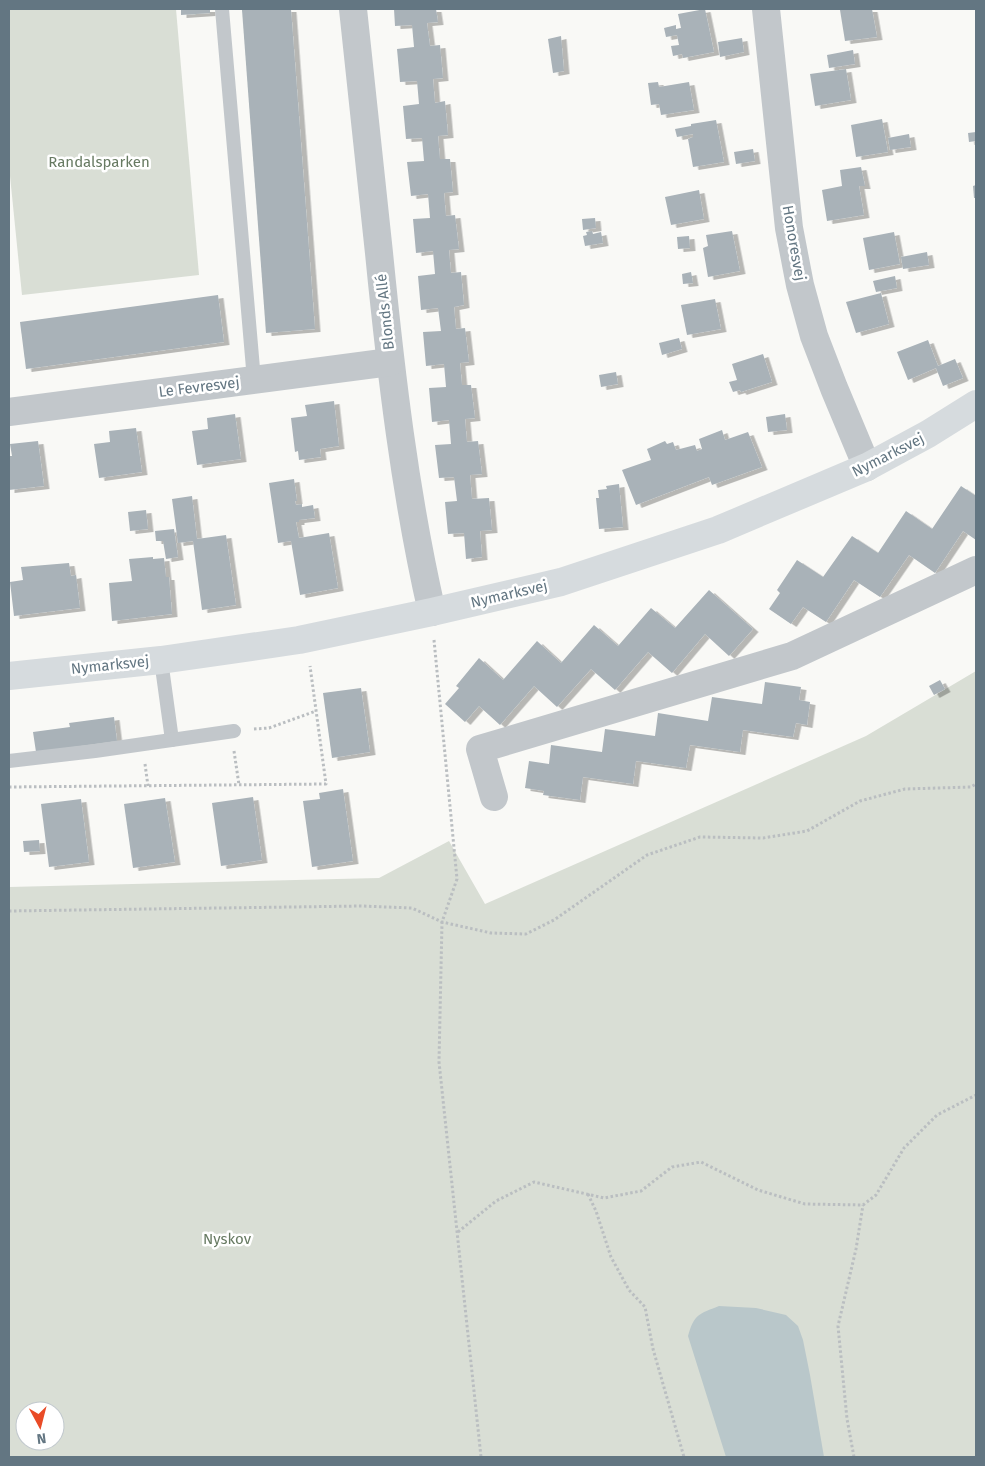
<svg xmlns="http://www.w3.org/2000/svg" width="985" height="1466" font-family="'Fira Sans',sans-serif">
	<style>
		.green { fill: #d9ded5; fill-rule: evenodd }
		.water { fill: #b9c7ca }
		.building { fill: #a9b2b8; filter: url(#shadow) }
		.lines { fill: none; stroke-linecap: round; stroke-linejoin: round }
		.path { stroke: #babec1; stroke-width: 3; stroke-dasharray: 2.5 2.5; stroke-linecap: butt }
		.lane { stroke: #c2c7cb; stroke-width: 14 }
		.street { stroke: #c2c7cb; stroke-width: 28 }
		.secondary { stroke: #d6dbde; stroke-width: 28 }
		.labels { text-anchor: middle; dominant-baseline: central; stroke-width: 5; stroke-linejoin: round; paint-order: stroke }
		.park-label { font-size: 15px; fill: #677a62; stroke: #fff }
		.street-label { font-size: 15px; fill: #637682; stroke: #fff }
	</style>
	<defs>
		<filter id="shadow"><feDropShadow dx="5.5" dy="3" stdDeviation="0" flood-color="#0004"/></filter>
	</defs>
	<rect width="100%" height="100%" fill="#f9f9f6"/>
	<g class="green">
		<polygon points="9,9 176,9 199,275 22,295 9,166"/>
		<path d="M976,671V1457H9V887L379,878L449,841L485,904L866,736ZM25,1411H55V1441H25Z"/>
	</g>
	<path class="water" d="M719,1306L756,1308L786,1315L798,1326L803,1340L810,1375L824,1457H726L688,1336C694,1314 699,1314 719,1306Z"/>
	<g class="building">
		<polygon points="181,9 210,9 210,13 181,15"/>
		<polygon points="259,9 291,9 315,329 266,333 242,10"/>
		<polygon points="394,9 436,9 438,22 427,23 430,46 440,45 443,78 433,79 435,103 445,101 448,135 438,136 440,159 450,159 453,192 444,193 446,216 455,215 459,249 449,250 451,273 461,272 464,305 454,307 456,329 465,328 469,362 460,363 462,385 471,385 475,418 465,419 467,442 478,441 482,474 470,475 472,499 489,498 492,530 480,531 482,557 466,559 464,533 448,534 445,502 457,501 454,477 439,478 435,445 451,444 449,420 432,422 429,388 446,387 444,364 426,366 423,332 441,331 438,308 421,310 418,276 435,274 433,251 416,253 413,219 430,218 428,194 411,196 407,162 424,161 422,138 406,139 403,106 419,104 417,81 400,82 397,49 414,47 412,25 395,26"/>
		<polygon points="705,9 714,52 683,58 682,54 673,56 671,46 679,45 677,35 666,37 664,28 676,25 676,29 681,28 678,14"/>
		<polygon points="847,9 872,9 877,37 845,41 840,10"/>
		<polygon points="561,36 564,71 553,73 548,39"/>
		<polygon points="742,38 744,52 720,57 718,42"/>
		<polygon points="853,50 855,64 829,68 827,55"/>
		<polygon points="846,69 851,100 815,106 810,74"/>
		<polygon points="658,82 659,87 689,82 694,110 661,115 659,104 651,105 648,83"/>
		<polygon points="882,119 888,152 856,157 851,125"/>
		<polygon points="716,120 724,162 693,167 688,139 693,137 693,134 677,137 675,129 691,126 691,124"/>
		<polygon points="976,132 976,141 969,142 968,133"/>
		<polygon points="909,134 911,147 890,150 888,138"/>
		<polygon points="753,149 755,161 736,164 734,152"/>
		<polygon points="861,167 865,186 859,186 864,215 827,221 822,190 842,186 840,170"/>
		<polygon points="976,185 976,198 974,198 973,186"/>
		<polygon points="699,190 704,219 671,225 665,197"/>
		<polygon points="595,218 596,228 583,230 582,219"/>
		<polygon points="592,231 593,234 601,232 603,243 585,246 583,236 587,235 586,232"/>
		<polygon points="732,231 740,271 708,277 703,248 708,246 706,235"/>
		<polygon points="894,232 900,264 869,270 863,238"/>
		<polygon points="689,236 690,248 678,249 677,237"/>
		<polygon points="927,252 929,265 903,269 901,257"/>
		<polygon points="691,272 693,283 683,284 682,274"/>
		<polygon points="895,276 897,288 876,292 873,281"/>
		<polygon points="881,293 889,324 856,333 846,302"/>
		<polygon points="218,295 224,342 26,369 20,322"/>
		<polygon points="715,299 721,329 687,335 681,305"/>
		<polygon points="679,338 682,349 662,355 659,343"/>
		<polygon points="928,340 938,366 955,359 963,378 943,386 936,368 908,380 897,352"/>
		<polygon points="763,354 772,382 741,392 740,390 733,392 729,382 737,380 732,364"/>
		<polygon points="616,372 618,384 601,387 599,375"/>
		<polygon points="334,401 339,446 320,449 321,457 299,460 298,451 295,452 291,418 307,416 305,405"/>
		<polygon points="235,414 241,459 197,465 192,431 208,429 207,418"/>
		<polygon points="785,414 787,430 768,432 766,417"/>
		<polygon points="136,428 142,472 99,478 94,444 110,442 109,431"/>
		<polygon points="722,430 725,440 748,432 762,467 712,485 709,477 636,505 622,470 651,460 647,449 665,441 667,444 673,442 676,450 695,445 697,451 702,449 699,439"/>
		<polygon points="38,441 44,486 9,490 9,456 12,456 10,444"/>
		<polygon points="294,479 297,501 295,501 296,505 302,504 302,507 313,505 315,518 299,520 299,522 296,522 299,538 329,533 338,588 300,595 291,541 278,543 269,483"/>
		<polygon points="619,484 623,527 599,529 596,498 599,498 598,490 607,489 606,486"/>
		<polygon points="961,486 976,496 976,540 963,531 935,573 909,555 880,597 854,580 826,622 803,607 791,624 769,609 780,593 777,590 797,560 823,577 852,536 878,553 906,511 932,529"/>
		<polygon points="192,496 197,539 226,535 236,605 202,610 193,541 178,543 172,499"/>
		<polygon points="146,510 148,529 130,531 128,512"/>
		<polygon points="174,529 178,557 166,559 163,541 156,541 155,531"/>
		<polygon points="153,557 153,559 164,558 166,577 169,577 172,614 112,621 109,583 132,581 129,559"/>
		<polygon points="69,563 71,576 76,575 80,608 14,616 10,582 23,580 21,567"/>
		<polygon points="709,590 753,629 729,656 705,634 672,673 648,652 615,690 591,669 557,707 534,686 500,725 479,706 465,722 445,704 459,688 456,686 479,658 503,680 537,641 561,663 594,625 618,646 651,608 675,628"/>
		<polygon points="940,680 945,689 934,695 929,686"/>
		<polygon points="765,682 801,687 799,700 810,702 807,725 796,723 793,737 743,730 740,752 690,745 686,768 636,761 633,784 583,777 580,800 543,795 544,791 525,788 529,761 549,764 551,745 602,752 605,729 655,736 658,713 708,721 712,697 762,704"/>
		<polygon points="361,688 370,752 332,758 323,693"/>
		<polygon points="114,717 117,741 36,752 33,732 70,727 69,723"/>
		<polygon points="343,789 353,861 312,867 303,801 320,799 319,793"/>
		<polygon points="253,797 262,860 221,866 212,803"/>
		<polygon points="165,798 175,862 133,868 124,804"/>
		<polygon points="81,799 89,862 49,867 41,804"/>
		<polygon points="39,840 40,851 24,852 23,841"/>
	</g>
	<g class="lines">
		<g class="path">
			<polyline points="434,640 457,879 442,922 439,1062 481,1457"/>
			<polyline points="254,729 269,728 316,711"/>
			<polyline points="234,751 239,785"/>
			<polyline points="145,764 148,786"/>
			<polyline points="9,787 326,784 310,666"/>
			<polyline points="9,911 361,906 412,908 442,922 491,933 526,934 554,920 647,855 700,837 763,838 807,831 860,801 905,789 971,787 976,784"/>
			<polyline points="588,1194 596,1211 611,1257 629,1290 645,1307 653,1349 684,1457"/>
			<polyline points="458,1232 496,1201 534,1182 604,1198 641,1191 672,1167 701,1162 758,1190 805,1204 863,1205 876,1195 904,1148 937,1115 976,1095"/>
			<polyline points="854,1457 847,1419 838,1326 856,1249 863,1205"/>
		</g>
		<g class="lane">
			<polyline points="222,9 254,380"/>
			<polyline points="161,660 172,740"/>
			<polyline points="9,761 95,751 234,731"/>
		</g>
		<g class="street">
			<path d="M353,9C362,90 370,172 379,253C391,374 405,494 432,612"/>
			<polyline points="766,9 789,228 800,285 814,336 834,388 867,467"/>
			<polyline points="9,412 390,362"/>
			<polyline points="494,797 480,749 792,656 976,570"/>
		</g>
		<polyline class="secondary" points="9,676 161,660 299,640 432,612 561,582 718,530 867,467 928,434 976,404"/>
	</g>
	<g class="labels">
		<g class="park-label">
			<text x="99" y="162">Randalsparken</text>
			<text x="227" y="1239">Nyskov</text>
		</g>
		<g class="street-label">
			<text transform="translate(794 243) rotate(80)">Honoresvej</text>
			<text transform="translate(385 312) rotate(-96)">Blonds Allé</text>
			<text transform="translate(199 387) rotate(-7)">Le Fevresvej</text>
			<text transform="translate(888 455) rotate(-27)">Nymarksvej</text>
			<text transform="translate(509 594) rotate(-13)">Nymarksvej</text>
			<text transform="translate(110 665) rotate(-6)">Nymarksvej</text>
		</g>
	</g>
	<rect width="985" height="1466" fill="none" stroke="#637682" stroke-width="20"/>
	<g transform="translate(40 1426) rotate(173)"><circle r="24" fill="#ffffff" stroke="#c1c8cd"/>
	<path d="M0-4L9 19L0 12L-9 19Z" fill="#e94b27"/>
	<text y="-8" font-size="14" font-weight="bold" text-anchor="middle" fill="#637682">N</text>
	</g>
</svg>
